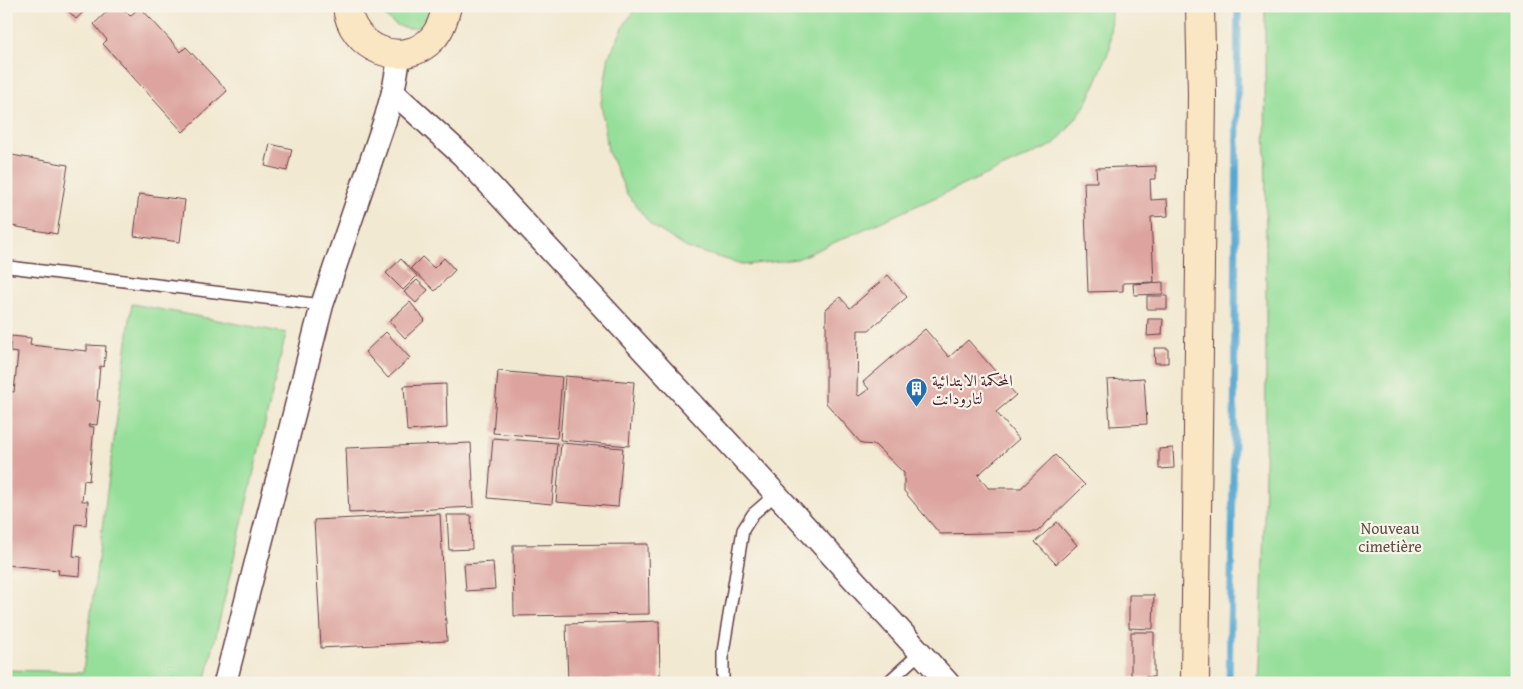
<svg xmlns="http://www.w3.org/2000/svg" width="1523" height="689" font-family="'Gentium Book Plus',Amiri,serif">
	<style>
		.green { fill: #96df9a; stroke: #707f62 }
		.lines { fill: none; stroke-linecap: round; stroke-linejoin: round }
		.stream { stroke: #56a8d1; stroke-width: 7 }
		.building { fill: #dda49f }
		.lane-casing { stroke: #633d44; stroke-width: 14 }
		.street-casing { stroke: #633d44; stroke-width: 25 }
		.secondary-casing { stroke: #633d44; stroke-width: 30 }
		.lane { stroke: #fff; stroke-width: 11 }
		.street { stroke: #fff; stroke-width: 22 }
		.secondary { stroke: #fbe6c4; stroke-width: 28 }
		.labels { text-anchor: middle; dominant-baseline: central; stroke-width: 4.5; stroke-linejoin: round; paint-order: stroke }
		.poi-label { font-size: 16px; fill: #4a1f2b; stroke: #f7f3e8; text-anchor: start }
		.park-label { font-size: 16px; fill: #5d4f47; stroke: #f7f3e8 }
	</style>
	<rect width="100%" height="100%" fill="#f7f3e8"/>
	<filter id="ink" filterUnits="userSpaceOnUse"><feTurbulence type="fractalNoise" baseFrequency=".02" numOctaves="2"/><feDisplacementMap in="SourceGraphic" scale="10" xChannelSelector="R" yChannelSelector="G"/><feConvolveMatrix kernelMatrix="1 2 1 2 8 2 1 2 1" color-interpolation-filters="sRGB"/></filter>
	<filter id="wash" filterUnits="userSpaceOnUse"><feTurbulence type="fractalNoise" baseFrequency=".0096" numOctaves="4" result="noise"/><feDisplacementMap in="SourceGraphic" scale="20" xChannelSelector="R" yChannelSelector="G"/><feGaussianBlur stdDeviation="1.12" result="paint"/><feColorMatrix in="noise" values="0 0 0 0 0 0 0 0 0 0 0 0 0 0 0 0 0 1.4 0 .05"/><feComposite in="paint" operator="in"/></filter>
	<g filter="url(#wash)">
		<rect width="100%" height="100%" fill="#f2e9d2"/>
		<g class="green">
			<path d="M379,6H437C435,11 432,17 429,20C413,37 386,25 379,6Z"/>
			<polygon points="638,6 1111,6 1110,48 1087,103 1067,130 1053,145 797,259 745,265 687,248 651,225 627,194 608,151 601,103 609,56 626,22"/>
			<path d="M1265,6H1517V683H1258C1270,458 1265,232 1265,6Z"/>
			<polygon points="132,304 286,333 205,683 6,683 6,670 83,672"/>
		</g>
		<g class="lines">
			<polyline class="stream" points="1229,683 1234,435 1238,6"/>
		</g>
		<g id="blocks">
			<g class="building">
				<polygon points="64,6 90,6 76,19"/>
				<polygon points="113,6 121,6 130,16 140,7 181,52 186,47 227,91 183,132 103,44 107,40 94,24"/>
				<polygon points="270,144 292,149 287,171 265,166"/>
				<polygon points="6,154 68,165 57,234 6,225"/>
				<polygon points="1156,166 1156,179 1150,179 1151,200 1167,199 1168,216 1151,217 1154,282 1123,283 1123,291 1088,292 1084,182 1097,182 1096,168"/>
				<polygon points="139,194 185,200 180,242 134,236"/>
				<polygon points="422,257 434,268 444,258 455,270 435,291 411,268"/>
				<polygon points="401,259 417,276 403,290 386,273"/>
				<polygon points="888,275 907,297 869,330 858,330 857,394 859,396 869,389 863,382 925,329 949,357 968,340 1016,395 996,412 1019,439 978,475 988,488 1021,488 1055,455 1085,485 1037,532 940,534 904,491 904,473 875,445 862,444 826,403 826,309 840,297 850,308"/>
				<polygon points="417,280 428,290 416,303 404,292"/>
				<polygon points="1163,282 1163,294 1134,295 1133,284"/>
				<rect x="1147" y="296" width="20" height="13"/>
				<polygon points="410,302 425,320 405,338 389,321"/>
				<polygon points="1148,319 1163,319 1162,335 1147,336"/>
				<polygon points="386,332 410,358 388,378 365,352"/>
				<polygon points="11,336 31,338 30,345 87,351 87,345 106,346 104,367 100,366 97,401 100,401 97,425 89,424 88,426 94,427 89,481 84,480 82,501 88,501 86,525 76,524 73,556 81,557 80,576 58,574 59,570 6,565 6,429 9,429 10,413 6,412 6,391 14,392 18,353 10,352"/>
				<polygon points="1154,348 1168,348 1168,363 1155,363"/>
				<polygon points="498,371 562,377 557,438 493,433"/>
				<polygon points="565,376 634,382 629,446 560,440"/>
				<polygon points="1144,378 1147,424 1110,426 1107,380"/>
				<polygon points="446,384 447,428 407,431 404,386"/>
				<polygon points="493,438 557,443 552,504 488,498"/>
				<polygon points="471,443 474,507 349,513 346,448"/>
				<polygon points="561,443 623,448 618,507 556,502"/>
				<polygon points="1173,448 1174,468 1159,469 1159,449"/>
				<polygon points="440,514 447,641 321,648 314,520"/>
				<polygon points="447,515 471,515 472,549 449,550"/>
				<polygon points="1057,522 1077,545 1056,564 1035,542"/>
				<polygon points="648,544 649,614 514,616 513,545"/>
				<polygon points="493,562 495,589 466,591 464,564"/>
				<polygon points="1129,595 1154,595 1153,629 1129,628"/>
				<polygon points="659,621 660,679 568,681 566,624"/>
				<rect x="1131" y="632" width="23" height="45"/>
			</g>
		</g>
	</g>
	<g filter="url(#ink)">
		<use href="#blocks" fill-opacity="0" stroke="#633d44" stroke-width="1"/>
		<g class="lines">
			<defs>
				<g id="lane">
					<polyline points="9,267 322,305"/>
					<polyline points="723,683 723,652 743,530 753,514 776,494"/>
					<polyline points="887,683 920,653"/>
				</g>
				<g id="street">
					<polyline points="393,92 463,156 776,494 948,683"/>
					<polyline points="225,683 322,305 386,117 393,92 400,54"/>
				</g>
				<g id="secondary">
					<path d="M347,6C350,48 403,71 433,38C441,29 444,18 447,6"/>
					<polyline points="1195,683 1202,94 1200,6"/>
				</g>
			</defs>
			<use href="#lane" class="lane-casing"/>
			<use href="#street" class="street-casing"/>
			<use href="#secondary" class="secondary-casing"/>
			<use href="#lane" class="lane"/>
			<use href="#street" class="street"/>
			<use href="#secondary" class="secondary"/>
		</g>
	</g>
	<defs>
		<symbol id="building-pin" viewBox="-11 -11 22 30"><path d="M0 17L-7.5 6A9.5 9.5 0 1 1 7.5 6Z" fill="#1f6fb2" stroke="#f7f3e8"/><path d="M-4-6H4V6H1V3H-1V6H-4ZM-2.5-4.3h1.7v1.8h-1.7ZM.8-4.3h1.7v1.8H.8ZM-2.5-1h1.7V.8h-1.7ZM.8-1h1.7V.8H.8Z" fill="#fff"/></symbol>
	</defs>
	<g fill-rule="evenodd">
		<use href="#building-pin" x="904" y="376" width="25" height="34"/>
	</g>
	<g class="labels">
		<g class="poi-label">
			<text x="932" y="380">المحكمة الابتدائية<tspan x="932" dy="18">لتارودانت</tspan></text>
		</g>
		<g class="park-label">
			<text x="1390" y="528">Nouveau<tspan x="1390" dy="18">cimetière</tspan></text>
		</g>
	</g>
	<rect width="1523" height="689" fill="none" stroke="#f7f3e8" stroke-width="25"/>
</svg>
